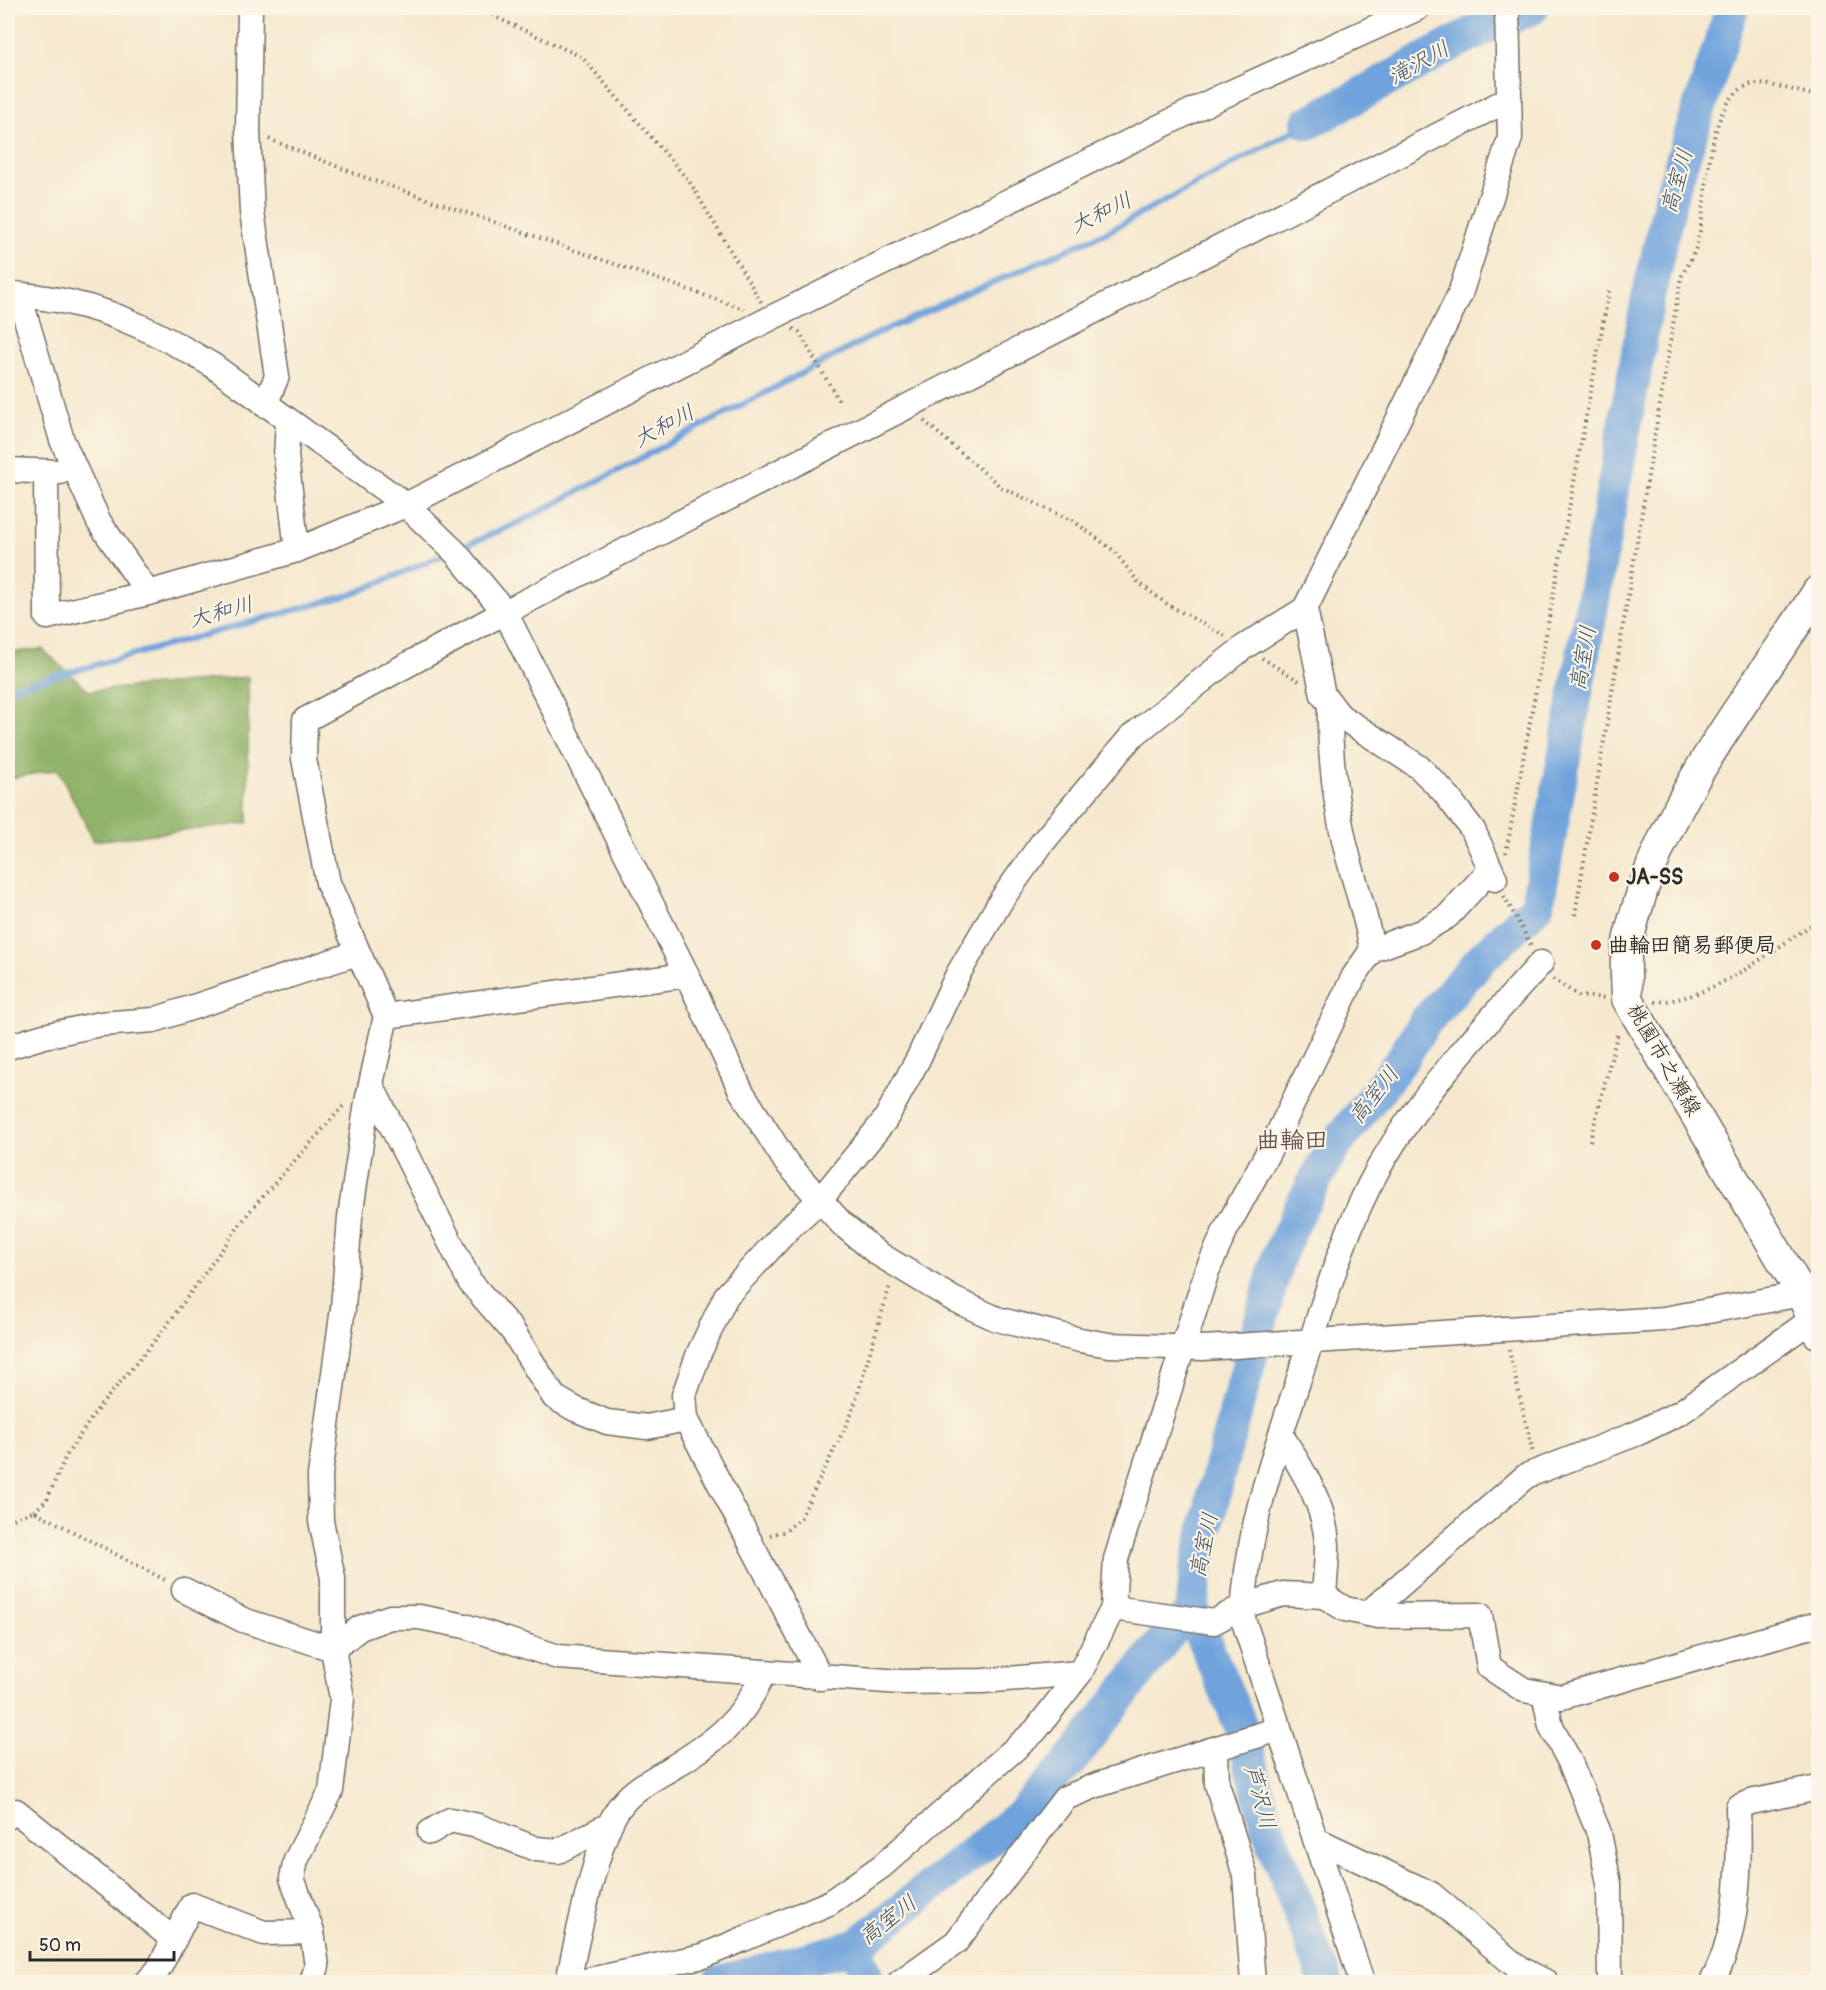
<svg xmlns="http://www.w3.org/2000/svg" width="1826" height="1990" font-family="Pangolin,'Klee One',sans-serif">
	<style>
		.forest { fill: #8fb368; stroke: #5d6f4a; stroke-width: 1.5 }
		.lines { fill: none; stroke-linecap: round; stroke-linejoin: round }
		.stream { stroke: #6fa3dc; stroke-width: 6 }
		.river { stroke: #6fa3dc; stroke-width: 34 }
		.minor-casing { stroke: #726d64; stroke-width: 27 }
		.major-casing { stroke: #726d64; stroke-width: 33 }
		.path { stroke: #726d64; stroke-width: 4; stroke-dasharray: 1.5 4.5; stroke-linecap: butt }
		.minor { stroke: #fff; stroke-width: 24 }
		.major { stroke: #fff; stroke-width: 30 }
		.poi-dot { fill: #c8321e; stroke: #fcf5e5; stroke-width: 2 }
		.labels { text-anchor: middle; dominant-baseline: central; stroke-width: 4.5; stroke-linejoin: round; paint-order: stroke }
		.poi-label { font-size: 21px; font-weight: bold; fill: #2b2b2b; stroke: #fcf5e5; text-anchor: start }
		.street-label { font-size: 21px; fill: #2b2b2b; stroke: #fcf5e5 }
		.water-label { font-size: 22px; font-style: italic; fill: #435569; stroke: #fcf5e5 }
		.quarter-label { font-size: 24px; font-weight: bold; fill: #695554; stroke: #fcf5e5 }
	</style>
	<rect width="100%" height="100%" fill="#fcf5e5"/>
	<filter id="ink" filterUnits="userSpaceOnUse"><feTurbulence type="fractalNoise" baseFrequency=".0167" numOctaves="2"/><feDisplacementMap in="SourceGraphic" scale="12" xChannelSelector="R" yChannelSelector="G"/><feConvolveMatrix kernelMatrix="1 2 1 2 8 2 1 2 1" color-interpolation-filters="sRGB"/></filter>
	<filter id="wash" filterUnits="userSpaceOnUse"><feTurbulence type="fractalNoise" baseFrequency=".008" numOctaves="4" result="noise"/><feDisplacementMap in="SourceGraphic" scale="24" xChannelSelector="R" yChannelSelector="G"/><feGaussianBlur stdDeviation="1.35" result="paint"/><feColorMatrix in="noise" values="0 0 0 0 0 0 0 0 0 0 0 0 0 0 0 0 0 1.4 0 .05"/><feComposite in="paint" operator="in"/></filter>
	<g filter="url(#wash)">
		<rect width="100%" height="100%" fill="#f5e8ce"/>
		<polygon class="forest" points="42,649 89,691 248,677 248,823 94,841 58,769 8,779 8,653"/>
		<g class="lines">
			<g class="stream">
				<polyline points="460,548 522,521 878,333 1109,231 1308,123"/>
				<polyline points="8,689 353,594 448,553"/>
			</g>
			<g class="river">
				<polyline points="1308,123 1473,33 1532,8"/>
				<polyline points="1192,1613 1240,1724 1268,1829 1326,1982"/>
				<polyline points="856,1946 868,1982"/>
				<polyline points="720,1982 856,1946 1023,1813 1069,1763 1170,1632 1192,1613 1196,1571 1221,1464 1279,1255 1301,1207 1331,1151 1400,1062 1425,1022 1484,956 1537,906 1649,293 1673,189 1732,8"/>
			</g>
		</g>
	</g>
	<g filter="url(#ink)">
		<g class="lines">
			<defs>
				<g id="minor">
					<polyline points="250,8 248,131 252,212 277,376 265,405"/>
					<path d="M8,293C29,296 51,298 72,303C122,314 169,339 212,365L406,505L455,552L505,612L687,975L741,1091L786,1162L842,1224L877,1253L953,1299L997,1319L1080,1340L1109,1345L1203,1348L1664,1319L1802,1294H1818"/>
					<polyline points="19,295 62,440 99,522 148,593"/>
					<polyline points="288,422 286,456 297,550"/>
					<polyline points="8,470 60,472"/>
					<polyline points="46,472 47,617 148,593 297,550 406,505 771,318 1216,99 1418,8"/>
					<path d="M1330,703C1329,752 1336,813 1349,860C1357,890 1367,919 1372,950"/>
					<polyline points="1495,879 1473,830 1444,792 1419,767 1340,716 1323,695 1305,609 1460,294 1510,138 1507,8"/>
					<polyline points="386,1016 687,975"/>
					<polyline points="8,1047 44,1036 100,1024 154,1020 357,953"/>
					<polyline points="371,1085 470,1282 512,1330 554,1397 575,1409 607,1422 647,1427 686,1419"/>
					<path d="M1281,1435C1302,1469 1325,1504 1327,1545C1327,1562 1325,1580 1324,1596"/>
					<polyline points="184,1590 243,1620 333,1649 360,1628 390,1617 419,1617 465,1626 558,1657 901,1682 983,1681 1080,1673"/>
					<polyline points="1113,1608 1214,1622 1243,1606 1283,1594 1324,1596 1345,1609 1378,1616 1480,1615 1489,1667 1524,1690 1562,1697 1818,1624"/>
					<polyline points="1367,1614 1526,1476 1638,1433 1681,1412 1813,1319"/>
					<polyline points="821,1678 686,1419 684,1395 699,1353 726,1296 790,1227 820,1200 885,1120 918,1059 958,974 1002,899 1042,843 1131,737 1244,647 1305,609"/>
					<polyline points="1544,1694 1551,1726 1570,1762 1599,1833 1609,1884 1610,1982"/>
					<polyline points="1216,1750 1217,1784 1245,1875 1253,1982"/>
					<polyline points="8,1817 16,1811 174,1940"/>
					<polyline points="430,1832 450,1820 478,1826 536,1849 558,1851 609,1825"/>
					<polyline points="1315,1839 1431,1894 1517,1967 1546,1982"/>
					<polyline points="147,1982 158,1970 192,1905 264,1933 312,1932"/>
					<polyline points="312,1982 317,1966 312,1932 292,1878 296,1860 331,1791 342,1699 333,1649 333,1578 321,1521 320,1475 343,1308 350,1217 367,1102 386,1016 328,883 304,759 305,720 505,612 1509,99"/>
					<path d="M568,1982C576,1944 598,1830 622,1804C635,1788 653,1779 670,1769C714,1742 743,1722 763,1673"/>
					<polyline points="580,1982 703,1956 829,1903 882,1866 1035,1731 1080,1673 1113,1608 1116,1559 1207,1271 1226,1229 1277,1136 1354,976 1372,950 1421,932 1448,916 1490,870"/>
					<polyline points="900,1982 956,1942 1065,1798 1097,1785 1279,1729"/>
					<path d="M1362,1982L1243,1619C1246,1526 1277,1447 1305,1360C1326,1296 1345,1228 1378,1169C1421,1093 1482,1028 1541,963"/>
					<path d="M1712,1982C1740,1931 1740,1864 1738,1807L1750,1802L1818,1788"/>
				</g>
				<path id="major" d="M1818,591C1755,689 1680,780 1642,892C1636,913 1627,937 1626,958C1625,972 1627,986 1627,999L1802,1294L1818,1333"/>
			</defs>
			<use href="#minor" class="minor-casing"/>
			<use href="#major" class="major-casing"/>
			<g class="path">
				<polyline points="476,8 582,57 689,181 761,302"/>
				<polyline points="269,139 361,176 744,309"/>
				<polyline points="793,329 799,332 839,401"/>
				<polyline points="924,421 1001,487 1075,522 1114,551 1139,583 1167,604 1225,636"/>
				<polyline points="1262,658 1299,681"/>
				<polyline points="1506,853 1609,291"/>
				<polyline points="1504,896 1531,945"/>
				<path d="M1575,915L1681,277C1686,267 1694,256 1697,244C1709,204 1703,107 1746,86C1761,79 1802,93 1818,96"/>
				<polyline points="1553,979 1579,996 1606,998"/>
				<path d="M1655,1002C1717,999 1768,952 1818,921"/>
				<polyline points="1590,1141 1618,1032"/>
				<polyline points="1509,1350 1533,1453"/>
				<polyline points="34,1511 46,1501 66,1456 97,1410 162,1332 250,1211 346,1103"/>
				<polyline points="8,1521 34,1511 167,1581"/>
				<polyline points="770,1535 786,1531 801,1517 852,1413 890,1285"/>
			</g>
			<use href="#minor" class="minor"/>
			<use href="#major" class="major"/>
		</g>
	</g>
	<g class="poi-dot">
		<circle cx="1614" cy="877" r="6"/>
		<circle cx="1596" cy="945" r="6"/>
	</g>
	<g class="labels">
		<g class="poi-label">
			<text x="1626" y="877">JA-SS</text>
			<text x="1608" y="945">曲輪田簡易郵便局</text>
		</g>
		<g class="street-label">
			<text transform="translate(1664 1060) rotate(60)">桃園市之瀬線</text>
		</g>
		<g class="water-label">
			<text transform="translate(1419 63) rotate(-29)">滝沢川</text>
			<text transform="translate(1677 181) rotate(-74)">高室川</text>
			<text transform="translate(1101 213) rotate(-26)">大和川</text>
			<text transform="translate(664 426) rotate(-28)">大和川</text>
			<text transform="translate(221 612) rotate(-15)">大和川</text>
			<text transform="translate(1583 658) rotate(-80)">高室川</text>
			<text transform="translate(1374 1095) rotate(-52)">高室川</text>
			<text transform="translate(1204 1545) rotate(-78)">高室川</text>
			<text transform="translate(1260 1797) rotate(75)">芦沢川</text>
			<text transform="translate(888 1920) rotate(-38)">高室川</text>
		</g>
		<g class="quarter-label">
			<text x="1292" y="1140">曲輪田</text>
		</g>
	</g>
	<rect width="1826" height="1990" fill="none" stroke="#fcf5e5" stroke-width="30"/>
	<path d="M30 1951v9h144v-9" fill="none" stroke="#2b2b2b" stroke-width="3"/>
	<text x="39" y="1951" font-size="18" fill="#2b2b2b" stroke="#fcf5e5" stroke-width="4.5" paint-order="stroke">50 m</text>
</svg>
